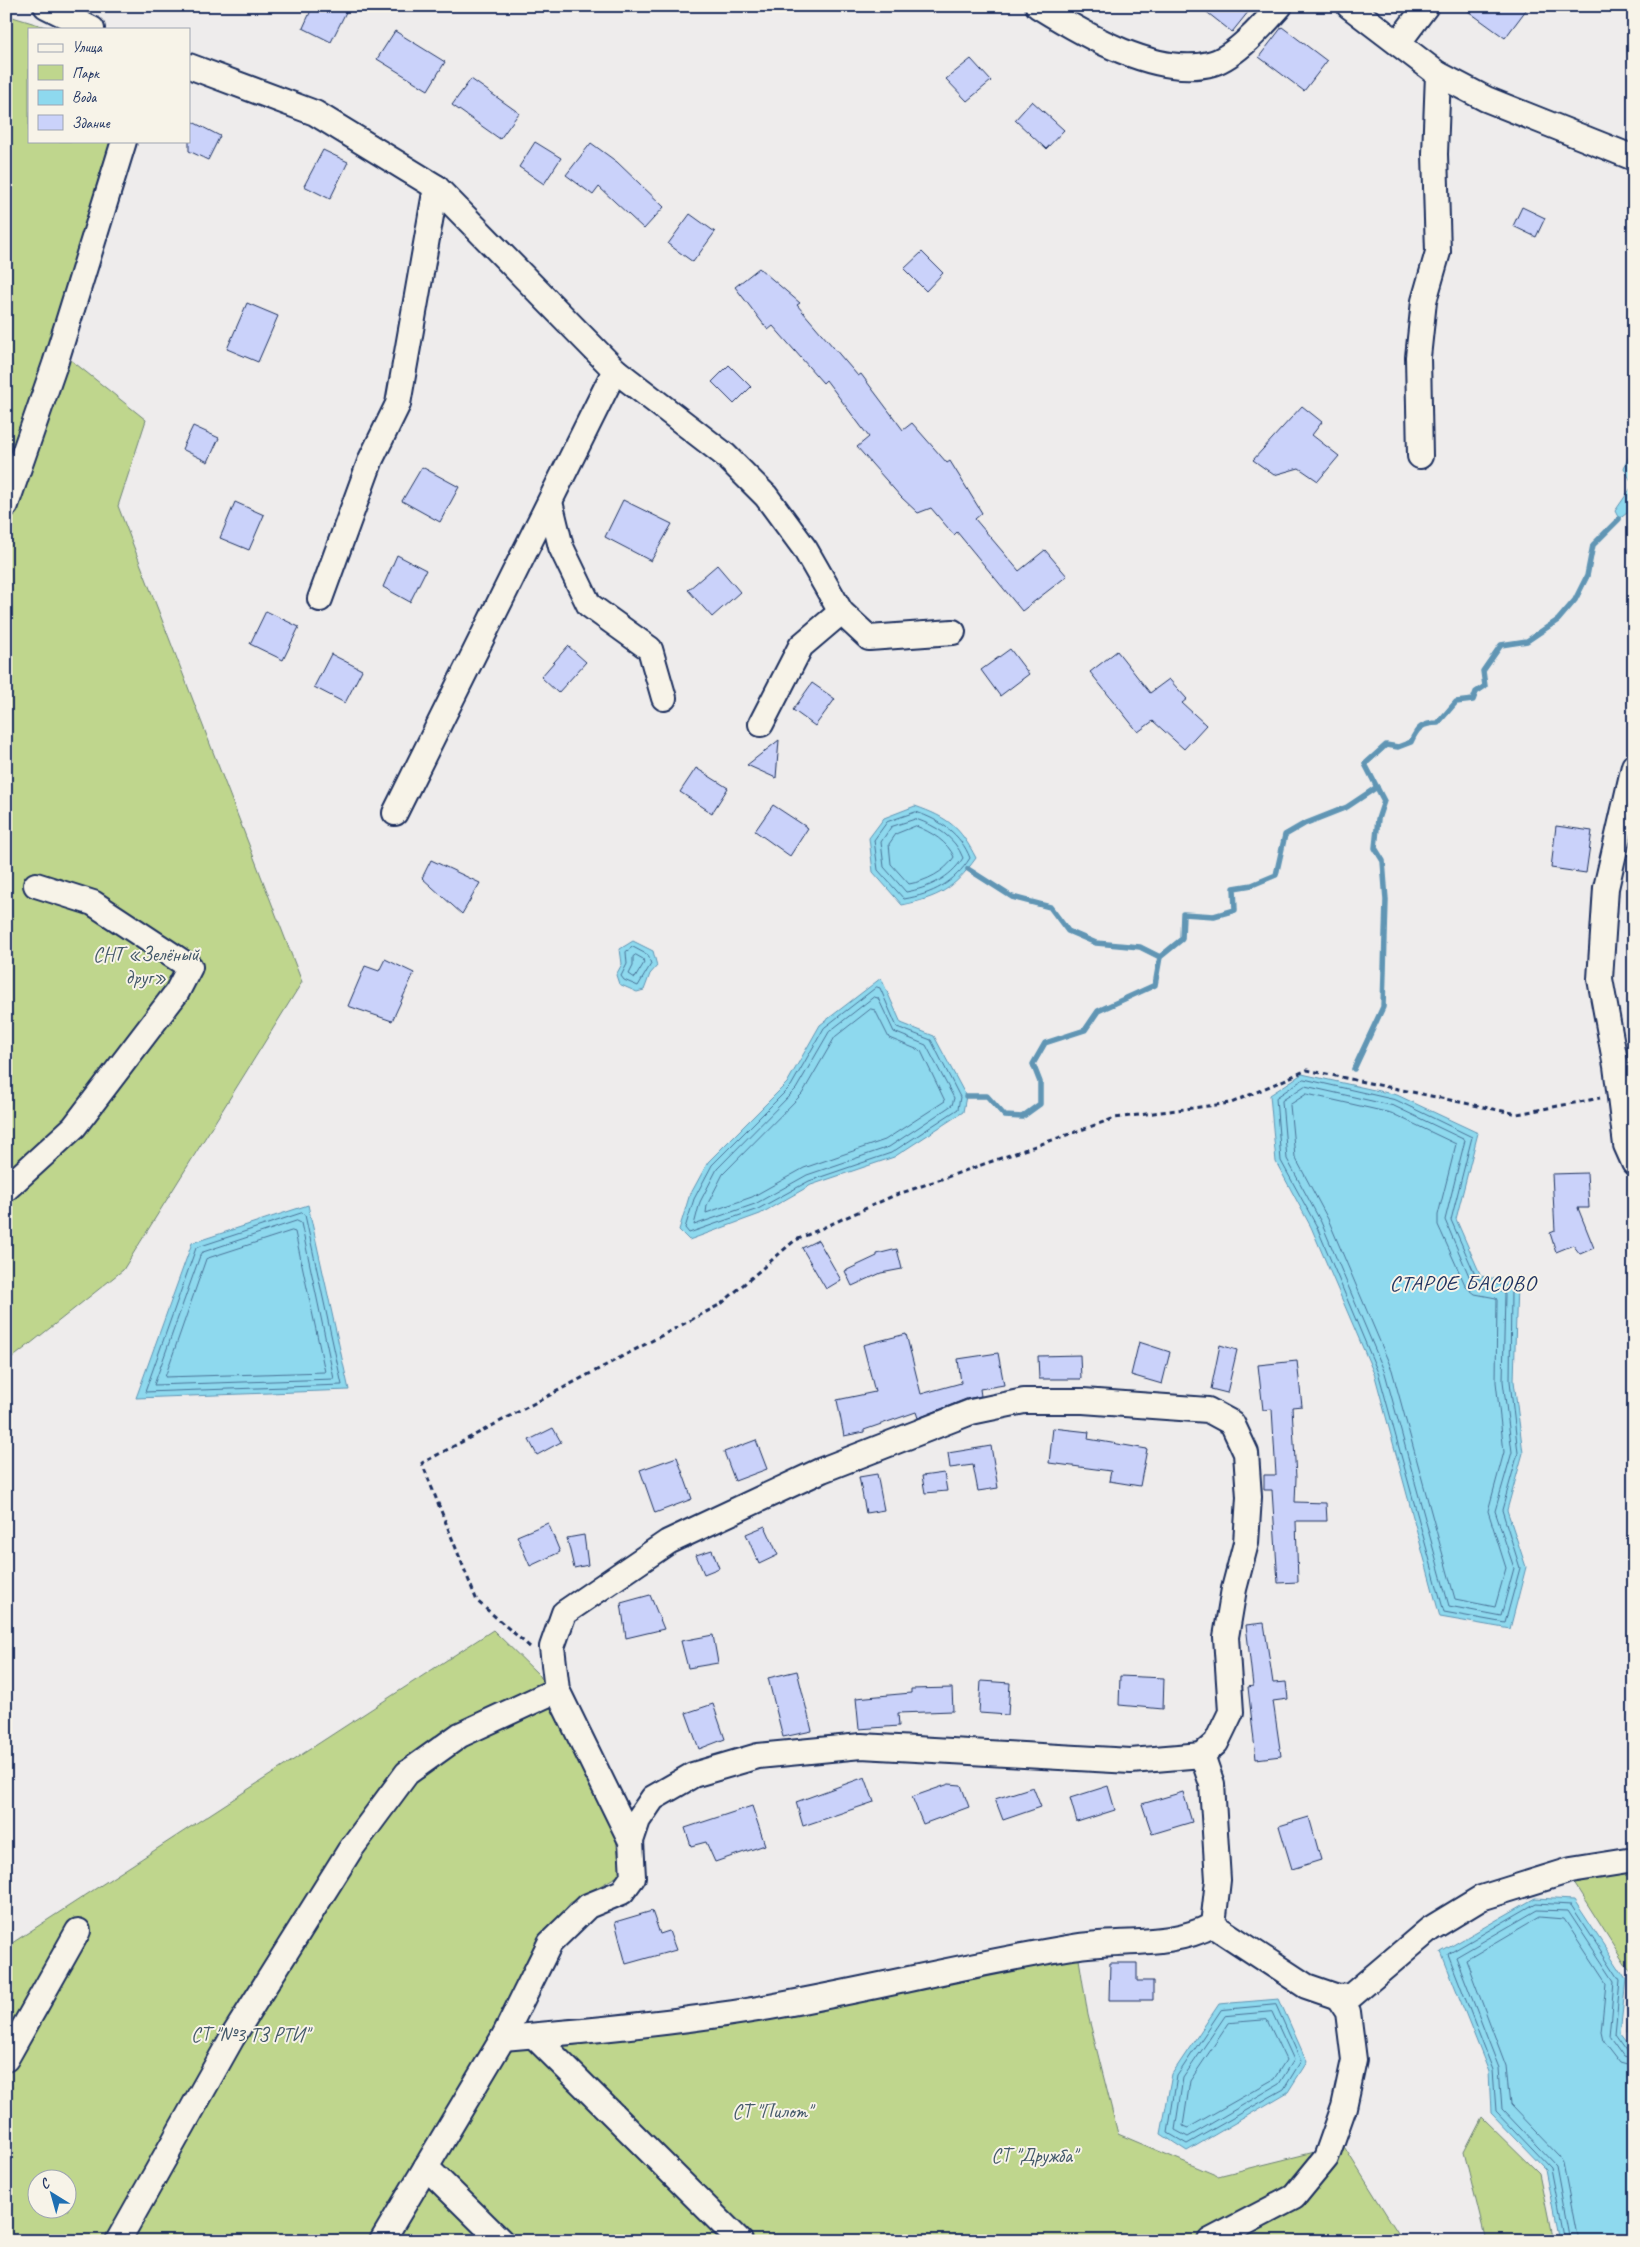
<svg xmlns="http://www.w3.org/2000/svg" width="1640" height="2247" font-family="Caveat,sans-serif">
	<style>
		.green { fill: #bfd68d; stroke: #6d8276; fill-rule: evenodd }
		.water { fill: #8ed9ee; stroke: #6095b4 }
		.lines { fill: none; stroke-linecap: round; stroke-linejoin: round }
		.shore { stroke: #497398; stroke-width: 1 }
		.stream { stroke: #6095b4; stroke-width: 5.5 }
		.building { fill: #cad2fa; stroke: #1b2f5e }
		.minor-casing { stroke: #1b2f5e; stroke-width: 28 }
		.path { stroke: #1b2f5e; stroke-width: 3; stroke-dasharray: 5 4; stroke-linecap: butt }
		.minor { stroke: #f7f3e8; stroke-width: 24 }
		.labels { text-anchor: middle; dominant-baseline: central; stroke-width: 4; stroke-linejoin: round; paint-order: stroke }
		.park-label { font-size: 20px; fill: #44596a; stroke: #f7f3e8 }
		.quarter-label { font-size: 22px; letter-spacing: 1px; fill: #1b2f5e; stroke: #f7f3e8 }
	</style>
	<rect width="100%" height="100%" fill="#eeecec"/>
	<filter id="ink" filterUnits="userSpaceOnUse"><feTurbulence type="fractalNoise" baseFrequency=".02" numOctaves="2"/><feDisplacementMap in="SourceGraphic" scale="10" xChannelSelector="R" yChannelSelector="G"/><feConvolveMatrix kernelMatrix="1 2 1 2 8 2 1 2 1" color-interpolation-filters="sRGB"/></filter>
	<g filter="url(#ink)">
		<g class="green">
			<polygon points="6,15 52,29 29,29 29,141 118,141 56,348 146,420 118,506 302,982 123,1270 6,1363"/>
			<path d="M493,1630L540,1676L614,1826L621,1874L570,1903L539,1944L491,2035L368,2241H6V1947ZM38,2180H68V2210H38Z"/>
			<polygon points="1634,1870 1634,2041 1627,2032 1633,1976 1574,1883"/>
			<polygon points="1078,1953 1088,2015 1118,2134 1218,2176 1343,2145 1403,2241 386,2241 513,2044 569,2046"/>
			<polygon points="1482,2117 1539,2173 1553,2241 1486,2241 1464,2152"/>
		</g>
		<g class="water">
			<polygon points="1634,443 1634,508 1619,519 1615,511 1633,485 1624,468"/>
			<path d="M915,806C949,818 960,827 976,858C953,890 939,897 902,905L873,872L869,838L884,818Z"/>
			<polygon points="633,941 653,951 657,966 650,974 644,990 637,992 619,984 616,975 622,964 620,949"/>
			<polygon points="881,978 901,1023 934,1036 966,1096 963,1112 894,1157 811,1185 760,1214 689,1240 679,1230 689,1197 708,1162 787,1083 820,1025"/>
			<polygon points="1302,1074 1397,1095 1478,1133 1456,1219 1481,1276 1517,1283 1514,1381 1523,1453 1507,1510 1526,1567 1510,1629 1440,1617 1375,1376 1311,1227 1276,1162 1270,1095"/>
			<polygon points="308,1205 349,1390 136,1398 192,1243"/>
			<polygon points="1535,1898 1574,1900 1626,1979 1620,2033 1634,2051 1634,2241 1559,2241 1545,2169 1491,2113 1489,2072 1441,1952"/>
			<polygon points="1279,1999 1307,2062 1288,2092 1187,2151 1161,2134 1172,2074 1219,2004"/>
		</g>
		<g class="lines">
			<g class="shore">
				<path d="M916,812C940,820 961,834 970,858C954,883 933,894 904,899L878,870L874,840L887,822Z"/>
				<path d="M916,819C936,826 955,837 963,858C950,878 929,888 906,892L884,867L881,842L891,827Z"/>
				<path d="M916,826C931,832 948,842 954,857C945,872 926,881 909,884L891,864L889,844L896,834Z"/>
				<polygon points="633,947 648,955 651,964 638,986 624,980 621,976 627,964 626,952"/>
				<polygon points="636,955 643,959 644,963 635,978 629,974 633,966 633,957"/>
				<polygon points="877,987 880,988 897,1027 931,1040 960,1097 958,1109 891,1153 809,1181 758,1209 689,1233 685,1228 694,1199 712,1165 791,1086 824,1028"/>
				<polygon points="874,997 878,998 894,1032 926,1045 954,1098 952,1105 889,1147 807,1175 755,1204 694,1225 700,1202 717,1169 796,1089 829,1032"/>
				<polygon points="871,1009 875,1010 889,1038 921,1051 945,1101 885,1140 804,1168 752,1197 706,1213 707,1205 723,1174 802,1094 835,1037"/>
				<polygon points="1304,1079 1396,1100 1472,1137 1451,1220 1477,1279 1510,1287 1511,1289 1510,1381 1518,1453 1502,1510 1520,1568 1505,1623 1444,1612 1379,1375 1316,1225 1281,1161 1276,1098"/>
				<polygon points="1305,1086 1394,1106 1465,1140 1445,1220 1472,1283 1478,1287 1503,1292 1505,1294 1503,1381 1512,1452 1495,1511 1514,1568 1501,1616 1449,1606 1385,1373 1321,1222 1287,1159 1282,1101"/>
				<polygon points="1307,1094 1391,1113 1456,1144 1438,1215 1438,1225 1466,1287 1475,1294 1496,1298 1497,1300 1496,1382 1504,1452 1488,1511 1506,1568 1495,1607 1455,1599 1392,1370 1328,1219 1295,1157 1290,1105"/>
				<polygon points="302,1213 305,1215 342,1385 145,1392 196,1248"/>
				<polygon points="297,1221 301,1223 334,1379 154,1385 201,1253"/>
				<polygon points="292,1231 295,1232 325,1372 165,1377 206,1259"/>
				<polygon points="1276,2005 1301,2061 1284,2089 1187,2144 1168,2133 1177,2076 1221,2010"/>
				<polygon points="1272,2012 1294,2060 1279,2084 1188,2137 1175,2130 1183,2078 1225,2016"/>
				<polygon points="1267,2020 1286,2060 1274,2079 1188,2128 1183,2126 1190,2081 1229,2023"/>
				<polyline points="1564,2241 1550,2168 1496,2111 1493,2070 1448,1954 1536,1903 1571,1905 1620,1980 1615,2034 1628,2052 1634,2054"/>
				<polyline points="1570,2241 1556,2166 1502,2109 1499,2068 1456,1957 1537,1910 1568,1911 1614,1981 1609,2036 1624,2057 1634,2060"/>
				<polyline points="1578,2241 1563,2163 1559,2156 1510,2105 1506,2066 1466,1960 1539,1917 1564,1919 1606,1983 1601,2032 1603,2041 1620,2063 1634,2067"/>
			</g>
			<g class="stream">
				<polyline points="968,869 1012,897 1050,907 1068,931 1096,943 1140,947 1160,957"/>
				<path d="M1354,1069L1383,1007L1386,900L1383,861L1375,848L1378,819L1384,801L1365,764L1386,745L1398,747L1411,742C1417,728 1422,723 1438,723L1456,702L1473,700L1476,692L1485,686L1483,671L1501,645L1527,641L1558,620L1575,600L1587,576L1593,545L1619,519"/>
				<polyline points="966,1096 987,1096 1005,1116 1022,1117 1040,1104 1040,1082 1033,1064 1045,1043 1085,1030 1098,1011 1155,985 1160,957 1182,939 1183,914 1214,916 1235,910 1234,888 1252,885 1276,875 1285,835 1304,824 1347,807 1377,787"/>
			</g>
		</g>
		<g class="building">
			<polygon points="313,6 334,6 346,12 331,42 303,28"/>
			<polygon points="1199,6 1253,6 1232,32"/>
			<polygon points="1461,6 1529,6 1505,38"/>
			<polygon points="1282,27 1327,61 1304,91 1259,57"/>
			<polygon points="395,31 445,62 428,90 377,59"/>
			<polygon points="971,59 991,81 967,101 946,79"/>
			<polygon points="471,79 519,113 500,139 452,105"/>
			<polygon points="1032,101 1064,130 1046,149 1015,120"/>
			<polygon points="189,120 220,136 208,160 189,151"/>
			<polygon points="535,142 561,158 544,184 519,167"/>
			<polygon points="591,143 617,162 664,207 644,229 599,187 593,195 566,175"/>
			<polygon points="323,150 348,162 330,199 304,186"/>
			<polygon points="1522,207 1545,218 1536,237 1513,226"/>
			<polygon points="690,214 715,232 693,262 668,244"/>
			<polygon points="922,252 943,273 926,291 904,269"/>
			<polygon points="759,268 800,303 797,305 858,376 861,374 903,430 912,423 947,463 950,461 982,513 975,519 1019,571 1045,550 1067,576 1022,611 957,532 954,535 931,508 918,513 901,497 857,447 869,437 826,380 823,383 773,326 768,330 735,287"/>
			<polygon points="247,303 278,316 258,362 227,349"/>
			<polygon points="729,365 751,387 734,404 712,382"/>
			<polygon points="1302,406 1322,422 1312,435 1339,456 1318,481 1299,468 1274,475 1253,460"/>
			<polygon points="193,426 219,438 208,462 182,449"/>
			<polygon points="422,467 459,487 440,522 402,501"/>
			<polygon points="623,500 672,524 651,561 605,537"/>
			<polygon points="235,502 264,515 249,550 220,538"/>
			<polygon points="397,555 426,570 410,602 383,587"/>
			<polygon points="717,565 740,592 712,617 688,590"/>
			<polygon points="266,611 299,627 283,660 250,644"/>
			<polygon points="568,646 586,662 558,693 541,677"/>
			<polygon points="1010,649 1029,674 1000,696 981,670"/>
			<polygon points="1117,651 1150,693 1169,679 1187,699 1182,703 1206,725 1184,749 1153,721 1138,732 1090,672"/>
			<polygon points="331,654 362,670 345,703 314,687"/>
			<polygon points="812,683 835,699 815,726 793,710"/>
			<polygon points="779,740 776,778 747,765"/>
			<polygon points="696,768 728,788 712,813 680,792"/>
			<polygon points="773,805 808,828 790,856 755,831"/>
			<polygon points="1556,826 1592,831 1586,873 1551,868"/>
			<polygon points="431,860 480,883 462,914 422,878"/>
			<polygon points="385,959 414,973 392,1021 348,1006 365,966 379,971"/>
			<polygon points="1587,1173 1589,1208 1578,1208 1594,1248 1580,1254 1573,1245 1556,1252 1550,1233 1555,1231 1552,1174"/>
			<polygon points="818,1240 841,1280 826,1289 802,1248"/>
			<polygon points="897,1249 902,1269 881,1273 852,1286 845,1271 877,1256 877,1254"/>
			<polygon points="906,1334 921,1394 961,1383 958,1359 998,1353 1004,1385 980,1389 981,1396 966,1399 918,1418 916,1412 864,1430 864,1432 844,1436 837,1400 875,1392 863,1345"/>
			<polygon points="1139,1342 1170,1352 1162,1384 1131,1375"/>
			<polygon points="1220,1345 1237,1350 1227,1393 1211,1389"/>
			<polygon points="1080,1355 1081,1379 1039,1379 1038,1356"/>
			<polygon points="1297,1361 1302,1406 1292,1407 1296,1478 1295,1502 1326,1503 1327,1521 1296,1521 1298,1582 1278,1583 1272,1490 1264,1490 1264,1475 1276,1475 1272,1409 1263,1410 1258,1365"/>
			<polygon points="553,1428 561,1442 537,1455 529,1440"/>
			<polygon points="1053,1428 1089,1432 1088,1439 1147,1449 1140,1486 1109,1481 1111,1471 1049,1463"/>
			<polygon points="756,1440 767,1469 735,1481 724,1452"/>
			<polygon points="991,1446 998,1488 978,1491 973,1465 950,1468 948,1453"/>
			<polygon points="677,1457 692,1499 655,1513 640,1470"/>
			<polygon points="944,1473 947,1491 925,1493 922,1476"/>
			<polygon points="877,1474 884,1510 866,1513 859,1477"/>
			<polygon points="548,1523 560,1552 530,1566 517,1536"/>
			<polygon points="765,1526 778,1555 759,1564 746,1534"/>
			<polygon points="584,1535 588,1565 574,1568 567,1538"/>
			<polygon points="712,1550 719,1568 704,1574 696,1555"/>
			<polygon points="650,1595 664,1629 626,1638 621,1603"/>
			<polygon points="1264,1623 1273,1683 1286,1682 1288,1699 1273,1701 1281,1756 1256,1759 1248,1687 1253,1686 1246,1625"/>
			<polygon points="713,1635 718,1663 688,1668 681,1641"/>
			<polygon points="797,1671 812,1731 783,1737 768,1678"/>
			<polygon points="1120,1676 1164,1678 1163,1709 1119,1705"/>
			<polygon points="981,1681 1010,1683 1008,1715 979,1713"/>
			<polygon points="952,1688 953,1711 898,1713 899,1726 859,1729 856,1698 911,1693 911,1689"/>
			<polygon points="713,1704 725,1739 699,1749 686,1713"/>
			<polygon points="865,1777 874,1802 803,1826 796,1802"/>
			<polygon points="949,1784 961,1785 969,1807 923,1824 912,1797"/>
			<polygon points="1108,1786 1115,1810 1077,1822 1070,1798"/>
			<polygon points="1033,1787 1041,1807 1003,1820 995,1799"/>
			<polygon points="1183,1792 1192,1822 1152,1834 1142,1804"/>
			<polygon points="752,1806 765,1845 715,1862 706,1842 691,1846 685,1828"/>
			<polygon points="1309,1817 1321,1860 1292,1869 1279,1826"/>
			<polygon points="652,1911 660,1934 669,1931 676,1950 626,1964 615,1922"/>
			<polygon points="1110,1963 1137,1963 1137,1981 1153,1981 1153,2000 1109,2000"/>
		</g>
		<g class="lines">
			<defs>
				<g id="minor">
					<polyline points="46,6 92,29"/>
					<path d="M1038,6C1083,34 1159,79 1213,63C1236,56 1264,24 1280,6"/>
					<polyline points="1349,6 1438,74 1486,99 1634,158"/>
					<polyline points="1399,42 1426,6"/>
					<polyline points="189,66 315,113 436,187 615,370 725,455 766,496 805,549 841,612 869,638 953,632"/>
					<polyline points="1420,456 1418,357 1424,301 1438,252 1435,154 1438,74"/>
					<polyline points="550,502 561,547 589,605 650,649 664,698"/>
					<polyline points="6,505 55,364 124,141"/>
					<polyline points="320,599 371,459 398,404 436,187"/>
					<polyline points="761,724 801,646 841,612"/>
					<polyline points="1634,766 1606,888 1600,979 1616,1066 1626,1145 1634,1163"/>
					<polyline points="395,813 615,370"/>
					<polyline points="6,1189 74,1127 177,992 190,967 93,903 36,885"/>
					<polyline points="1202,1755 1212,1784 1218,1880 1213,1925 1306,1986 1338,1997 1351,1996 1430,1929 1481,1898 1571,1870 1634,1860"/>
					<polyline points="534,2036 740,2241"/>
					<path d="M503,2038C588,2031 674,2023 758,2009C863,1991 967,1964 1073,1947C1119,1939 1170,1948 1213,1925"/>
					<polyline points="6,2059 78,1931"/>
					<polyline points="426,2167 501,2241"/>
					<polyline points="118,2241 232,2038 350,1850 407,1773 460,1735 557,1690"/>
					<polyline points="382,2241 503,2038 550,1943 588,1906 622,1892 633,1877 631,1841 557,1690 552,1647 564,1613 668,1542 822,1470 971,1412 1024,1401 1083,1401 1208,1410 1232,1423 1246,1453 1249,1497 1246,1543 1234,1589 1226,1637 1231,1712 1216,1743 1202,1755 1131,1761 861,1746 758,1756 693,1775 653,1798 638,1820 631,1841"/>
					<polyline points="1210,2241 1294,2197 1326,2158 1344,2107 1354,2060 1348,2012 1338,1997"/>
				</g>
			</defs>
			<use href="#minor" class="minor-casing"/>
			<polyline class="path" points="530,1647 477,1601 422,1463 721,1304 794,1241 893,1196 1115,1118 1231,1103 1307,1070 1517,1114 1600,1098"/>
			<use href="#minor" class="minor"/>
		</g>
	</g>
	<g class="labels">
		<g class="park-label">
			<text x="146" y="954">СНТ «Зелёный<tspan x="146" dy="23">друг»</tspan></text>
			<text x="250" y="2034">СТ "№3 ТЗ РТИ"</text>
			<text x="772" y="2111">СТ "Пилот"</text>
			<text x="1034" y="2155">СТ "Дружба"</text>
		</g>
		<g class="quarter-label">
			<text x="1463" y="1283">СТАРОЕ БАСОВО</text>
		</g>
	</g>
	<rect width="1640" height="2247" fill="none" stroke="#f7f3e8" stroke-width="25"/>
	<rect x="12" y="12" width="1615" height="2222" fill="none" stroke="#1b2f5e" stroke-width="2" filter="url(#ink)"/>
	<rect x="28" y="28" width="162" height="115" fill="#f7f3e8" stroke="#9fa5b1"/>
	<rect x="38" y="44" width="25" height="8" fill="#f7f3e8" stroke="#9fa5b1"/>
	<text x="72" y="52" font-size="15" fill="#1b2f5e">Улица</text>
	<rect x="38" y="65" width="25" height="15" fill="#bfd68d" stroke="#9fa5b1"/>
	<text x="72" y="78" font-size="15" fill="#1b2f5e">Парк</text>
	<rect x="38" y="90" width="25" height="15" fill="#8ed9ee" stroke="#9fa5b1"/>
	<text x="72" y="102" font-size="15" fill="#1b2f5e">Вода</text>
	<rect x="38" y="115" width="25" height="15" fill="#cad2fa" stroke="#9fa5b1"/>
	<text x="72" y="128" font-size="15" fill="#1b2f5e">Здание</text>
	<g transform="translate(52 2194) rotate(323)"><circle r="24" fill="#f7f3e8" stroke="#9fa5b1"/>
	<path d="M0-4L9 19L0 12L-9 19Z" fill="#1f6fb2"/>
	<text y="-8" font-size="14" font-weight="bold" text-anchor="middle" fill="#1b2f5e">С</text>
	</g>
</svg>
